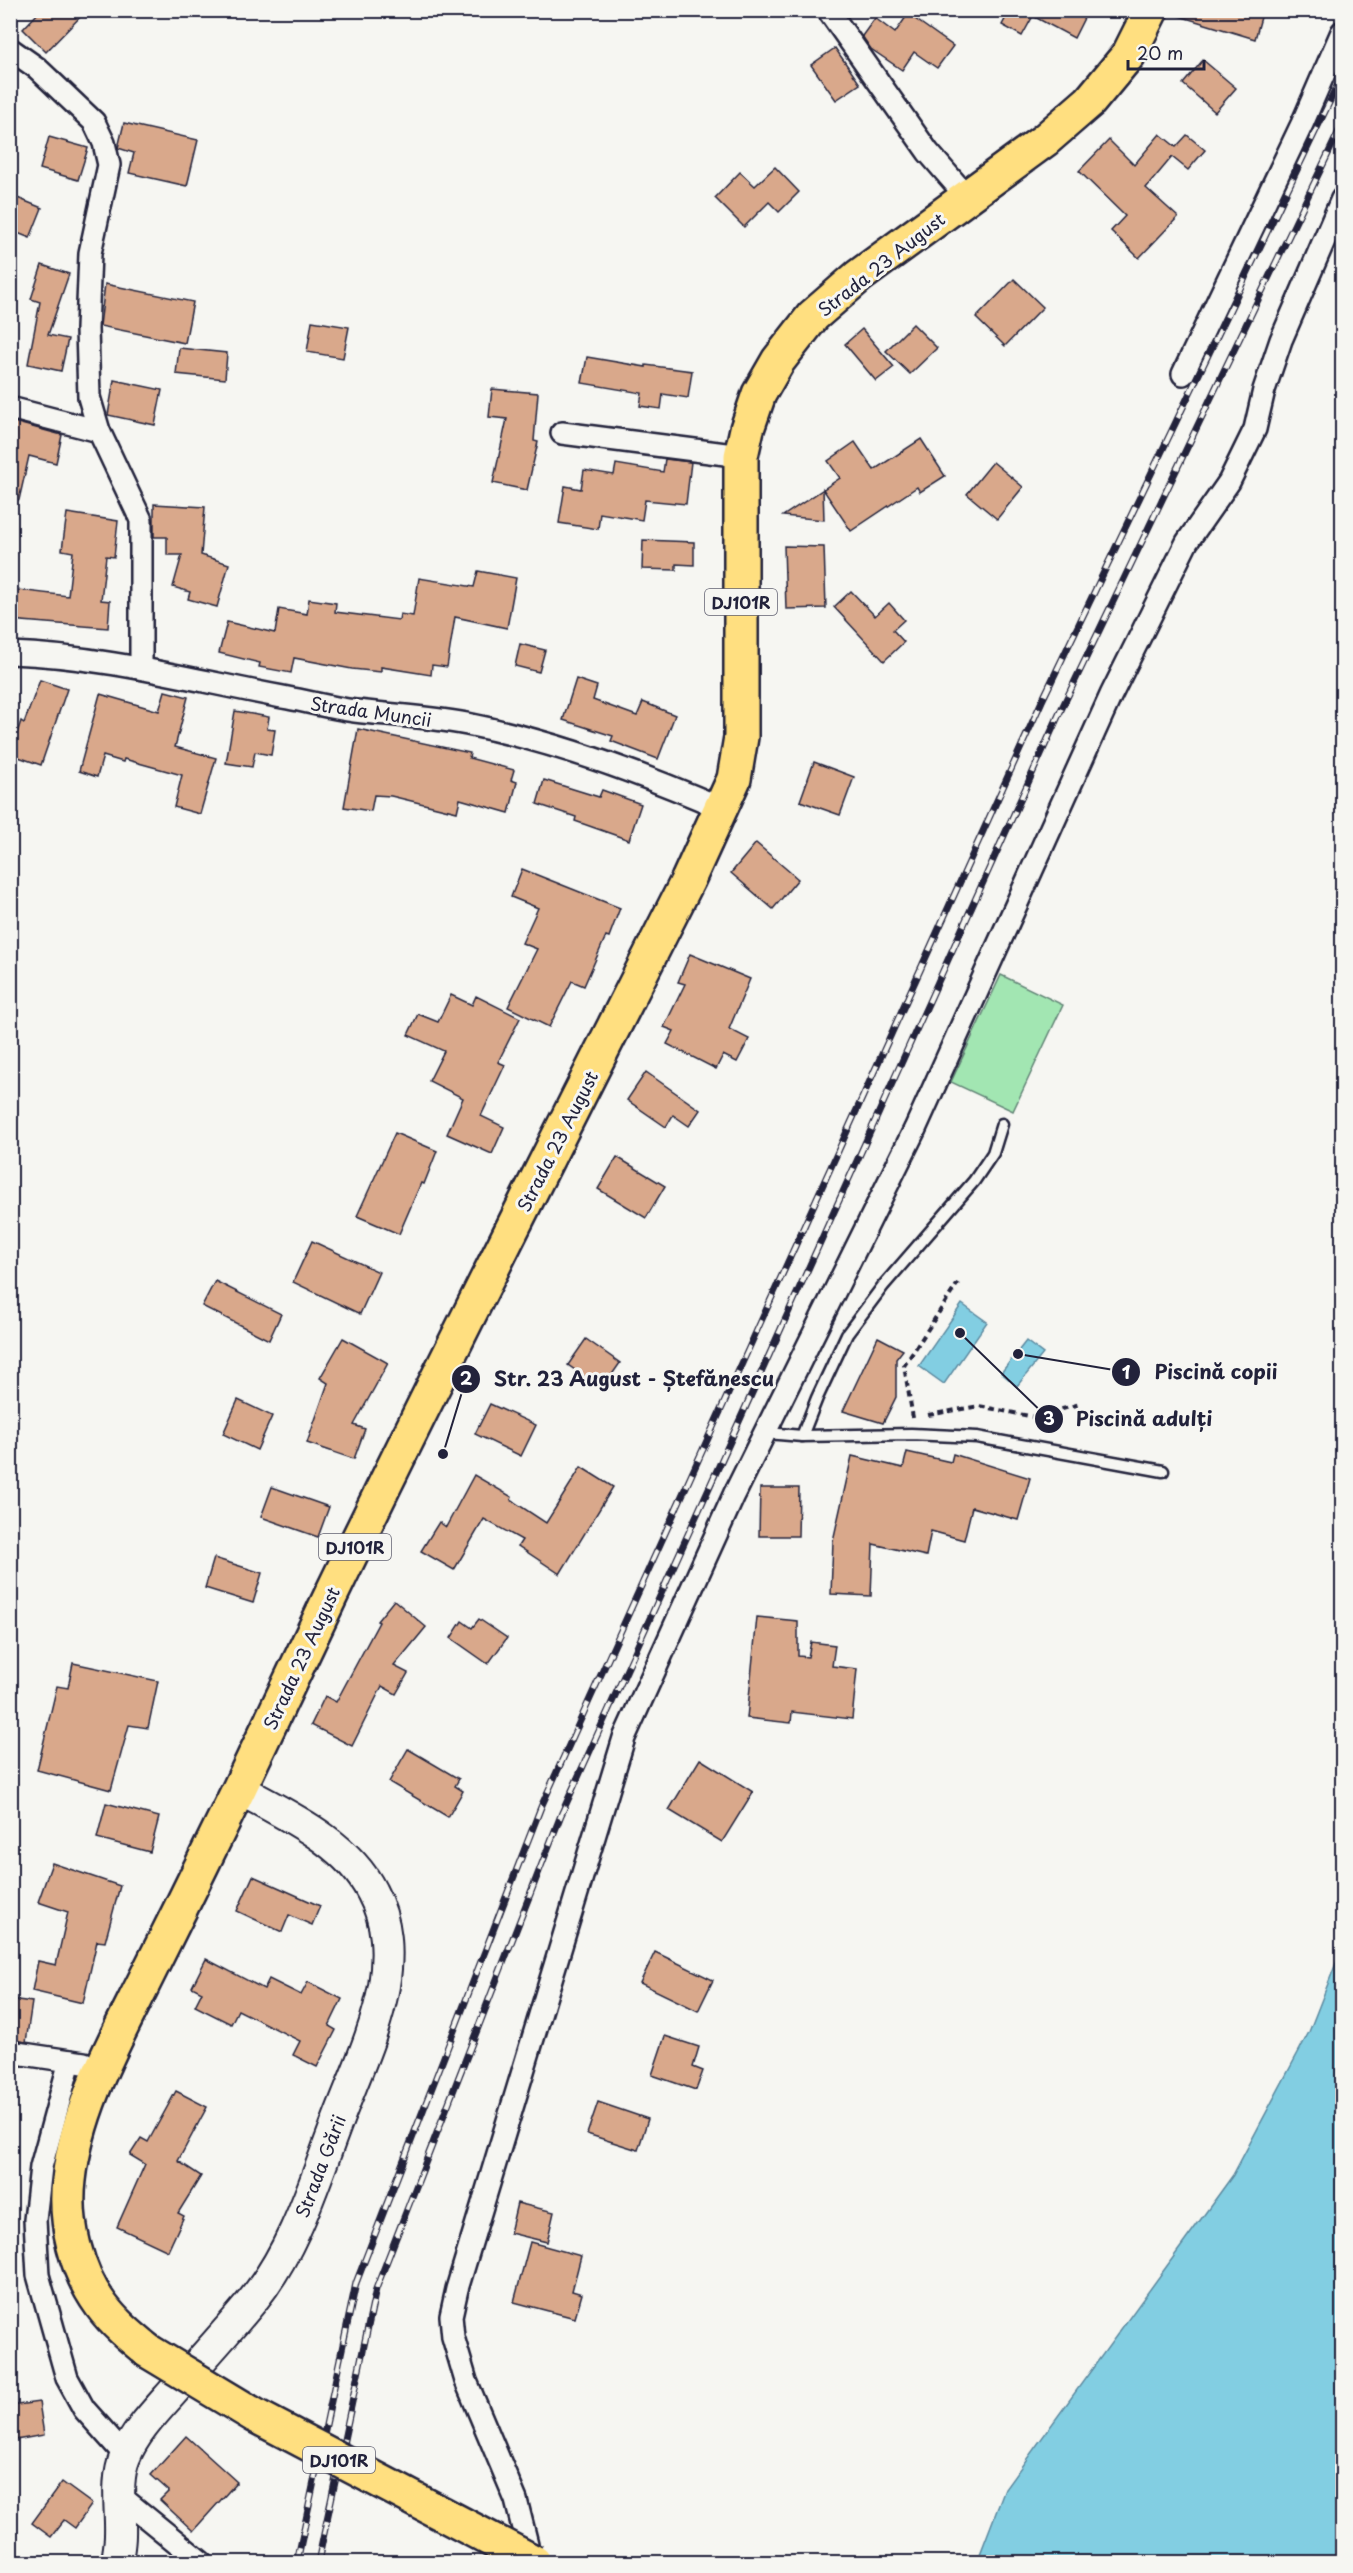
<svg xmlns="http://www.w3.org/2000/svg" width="1353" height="2573" font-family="'Playpen Sans',sans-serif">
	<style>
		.green { fill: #a2e6b2; stroke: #628476; stroke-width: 1.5 }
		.water { fill: #82cee2; stroke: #5c899f; stroke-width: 1.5 }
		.building { fill: #d9a88b; stroke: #22223b; stroke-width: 1.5 }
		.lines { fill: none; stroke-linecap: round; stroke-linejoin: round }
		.lane-casing { stroke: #22223b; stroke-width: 15 }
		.street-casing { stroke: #22223b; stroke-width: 26 }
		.secondary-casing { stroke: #22223b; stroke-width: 34 }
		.primary-casing { stroke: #22223b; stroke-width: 38 }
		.path { stroke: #22223b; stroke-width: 4; stroke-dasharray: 6 4.5; stroke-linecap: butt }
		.lane { stroke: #f6f6f2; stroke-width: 10 }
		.street { stroke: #f6f6f2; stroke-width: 21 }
		.secondary { stroke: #f6f6f2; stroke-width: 30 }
		.primary { stroke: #ffdf80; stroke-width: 33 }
		.rail-casing { stroke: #22223b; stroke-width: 7 }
		.rail { stroke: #f6f6f2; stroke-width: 4.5; stroke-dasharray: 14; stroke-linecap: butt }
		.primary-bridge-casing { stroke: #22223b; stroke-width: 38; stroke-linecap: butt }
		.primary-bridge { stroke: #ffdf80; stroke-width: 33 }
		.labels { text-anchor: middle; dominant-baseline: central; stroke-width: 6; stroke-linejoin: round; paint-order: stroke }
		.shield { fill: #f6f6f2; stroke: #626272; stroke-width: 1.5 }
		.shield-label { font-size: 16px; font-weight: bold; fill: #22223b }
		.street-label { font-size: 18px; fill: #22223b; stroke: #f6f6f2 }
		.leader { fill: none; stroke: #22223b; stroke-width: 2 }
		.callout-dot { fill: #22223b; stroke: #f6f6f2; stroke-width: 2 }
		.mark-label { font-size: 18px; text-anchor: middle; font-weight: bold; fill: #fff }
		.callout-label { font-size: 20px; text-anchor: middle; font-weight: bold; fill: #22223b; stroke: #f6f6f2; stroke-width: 6; stroke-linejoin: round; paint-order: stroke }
	</style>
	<rect width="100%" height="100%" fill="#f6f6f2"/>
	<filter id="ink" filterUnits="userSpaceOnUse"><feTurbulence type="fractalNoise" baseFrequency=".0167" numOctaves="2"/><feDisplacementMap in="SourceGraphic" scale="12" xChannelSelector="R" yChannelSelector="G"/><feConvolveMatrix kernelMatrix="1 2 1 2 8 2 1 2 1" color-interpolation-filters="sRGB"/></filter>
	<g filter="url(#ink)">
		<polygon class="green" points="1001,975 1063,1005 1013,1111 951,1082"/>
		<g class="water">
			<polygon points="962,1304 987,1322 944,1384 919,1366"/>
			<polygon points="1026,1341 1043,1354 1017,1386 1001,1373"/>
			<polygon points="1342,1948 1342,2562 977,2562 1005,2489 1233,2175 1309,2032"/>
		</g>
		<g class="building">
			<polygon points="41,10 87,10 46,52 23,29"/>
			<polygon points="1010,10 1069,10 1084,18 1074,38 1033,16 1022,36 1002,25"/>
			<polygon points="1180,10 1263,10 1255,39 1179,16"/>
			<polygon points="908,14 953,46 937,68 914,52 902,70 871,49 862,36 875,18 895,33"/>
			<polygon points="835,48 860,84 836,100 811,65"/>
			<polygon points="1203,60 1236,88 1215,112 1183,84"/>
			<polygon points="124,123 198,140 187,186 129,173 134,153 118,148"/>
			<polygon points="1160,134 1176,147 1187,135 1205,150 1188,170 1172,157 1146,188 1178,217 1139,258 1111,231 1125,216 1079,171 1109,140 1134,165"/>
			<polygon points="49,137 88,148 78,180 40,169"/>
			<polygon points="775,167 799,192 779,212 769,202 744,227 715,198 740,172 755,186"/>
			<polygon points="10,195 42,208 30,238 10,230"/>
			<polygon points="42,265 69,274 48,335 68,339 61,371 28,364 40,302 31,299"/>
			<polygon points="1014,279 1043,307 1005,346 976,318"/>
			<polygon points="105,284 193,302 185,343 100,326"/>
			<polygon points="312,321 349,327 343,358 307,352"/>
			<polygon points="913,324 937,348 910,374 886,351"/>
			<polygon points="862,329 894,367 876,381 845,344"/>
			<polygon points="179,348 227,353 225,379 176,374"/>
			<polygon points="587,357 646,367 646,365 692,371 688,398 663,394 661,409 640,406 642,393 582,383"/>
			<polygon points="114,380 162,390 155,425 108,415"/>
			<polygon points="492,389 538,393 534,441 538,442 527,490 493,483 507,419 489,417"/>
			<polygon points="10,421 62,435 56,463 29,456 19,500 10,499"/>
			<polygon points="921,439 945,476 920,492 917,487 851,531 823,489 824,520 783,516 840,478 828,461 855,442 874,470"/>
			<polygon points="665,459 691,462 686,504 645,500 642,520 600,513 598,529 559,523 565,486 581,489 584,470 614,475 616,464 663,472"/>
			<polygon points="993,462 1023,487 997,519 967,494"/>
			<polygon points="154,504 205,507 201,555 229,564 217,607 188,599 190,592 173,587 182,555 167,555 167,537 154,537"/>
			<polygon points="67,513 118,521 114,557 106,556 101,600 110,601 108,628 10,620 10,589 68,596 73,552 62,550"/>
			<polygon points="643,540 694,542 694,565 676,564 676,570 642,569"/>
			<polygon points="784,546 824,547 826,608 786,609"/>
			<polygon points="478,571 516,578 507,628 455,617 447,667 432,665 431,675 381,667 381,672 352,669 294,658 291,673 259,667 260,663 219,653 227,622 275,633 279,609 307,614 309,599 336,603 335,612 399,620 400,614 413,616 419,578 474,587"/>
			<polygon points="851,591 875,616 889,603 904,620 893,630 904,642 884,661 834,607"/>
			<polygon points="520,644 545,650 539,672 515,666"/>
			<polygon points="576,679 597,686 593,700 637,716 643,702 675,715 658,759 611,741 613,736 563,720"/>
			<polygon points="40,680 67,689 41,765 10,754 21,721 24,723"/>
			<polygon points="165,691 188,697 175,747 216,758 200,814 174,807 182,775 124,759 123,762 103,756 97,777 79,771 100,694 159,711"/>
			<polygon points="235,711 269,717 267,729 275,730 271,755 255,752 252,767 226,763"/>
			<polygon points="358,729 470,753 469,758 514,770 511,780 517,782 509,813 460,799 457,812 391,796 374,795 371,811 344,807"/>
			<polygon points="814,762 854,777 840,815 800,801"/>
			<polygon points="544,780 599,797 602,790 641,804 629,840 575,821 576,817 537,804"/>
			<polygon points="756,843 798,879 773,909 731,873"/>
			<polygon points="522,869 620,908 609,937 606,936 584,986 572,981 549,1027 508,1007 537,949 522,943 538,908 511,897"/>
			<polygon points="690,954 750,979 729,1029 749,1039 737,1062 723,1055 716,1069 667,1044 674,1031 664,1027 685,984 678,982"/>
			<polygon points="451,995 472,1005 476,996 520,1018 498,1062 505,1065 481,1116 504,1127 492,1154 447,1134 463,1098 429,1081 444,1051 408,1035 418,1014 438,1022"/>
			<polygon points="646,1072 700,1110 689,1126 673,1115 666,1127 627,1100"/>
			<polygon points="395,1133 437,1151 424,1184 421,1183 399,1234 357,1216"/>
			<polygon points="617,1157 665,1186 646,1218 598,1189"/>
			<polygon points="312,1241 379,1272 360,1314 293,1282"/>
			<polygon points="215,1281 281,1314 269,1340 202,1306"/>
			<polygon points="878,1337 903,1350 896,1359 896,1397 883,1423 843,1411"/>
			<polygon points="343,1338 388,1363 354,1425 365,1429 354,1459 307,1443 328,1383 320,1378"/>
			<polygon points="586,1339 620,1363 602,1389 568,1365"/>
			<polygon points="238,1400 272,1416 257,1450 223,1434"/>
			<polygon points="490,1404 536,1425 521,1456 475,1434"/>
			<polygon points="907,1452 951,1462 953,1454 1030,1478 1018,1520 972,1507 964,1540 931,1531 926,1556 873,1544 871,1596 831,1594 833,1541 852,1456 903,1468"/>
			<polygon points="581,1467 613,1487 560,1574 518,1546 522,1540 484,1519 454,1570 421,1551 439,1522 446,1527 474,1475 512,1497 511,1500 546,1523"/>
			<polygon points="272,1487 329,1507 318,1537 261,1517"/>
			<polygon points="760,1488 799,1488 798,1536 759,1536"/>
			<polygon points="214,1558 262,1573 253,1603 205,1588"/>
			<polygon points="394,1600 426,1627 394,1666 408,1673 396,1694 382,1686 352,1746 311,1725 325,1696 336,1702 379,1622 377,1621"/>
			<polygon points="757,1617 798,1621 798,1656 808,1657 811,1642 835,1645 832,1666 857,1669 852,1719 792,1712 791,1723 747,1718"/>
			<polygon points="479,1619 507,1638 488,1664 451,1638 462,1621 472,1628"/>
			<polygon points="73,1663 158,1681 148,1728 129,1725 111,1790 37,1770 57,1686 68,1688"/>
			<polygon points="408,1749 459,1779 455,1786 463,1791 448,1817 389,1782"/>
			<polygon points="700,1759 753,1792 722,1842 669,1810"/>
			<polygon points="106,1803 159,1817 150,1852 97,1838"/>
			<polygon points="52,1863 120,1886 105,1942 97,1941 83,2003 32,1991 38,1961 56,1965 68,1912 38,1902"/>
			<polygon points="253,1876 320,1906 312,1925 289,1915 282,1932 237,1911"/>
			<polygon points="655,1952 713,1980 698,2011 640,1983"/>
			<polygon points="206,1959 264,1989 269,1979 301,1995 308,1982 342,1999 329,2026 336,2030 317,2067 293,2055 300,2041 238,2010 231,2024 195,2006 202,1992 192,1987"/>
			<polygon points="10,1999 32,2002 26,2042 10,2039"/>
			<polygon points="665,2036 699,2047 693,2067 703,2071 696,2090 652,2075"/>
			<polygon points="176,2091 207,2107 178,2161 201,2176 178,2213 184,2216 168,2251 117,2227 145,2164 130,2155 141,2138 148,2142"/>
			<polygon points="598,2102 648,2119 638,2150 587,2134"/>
			<polygon points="517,2203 554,2212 547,2242 510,2233"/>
			<polygon points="530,2242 581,2256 572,2291 582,2294 575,2318 514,2302"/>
			<polygon points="39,2402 44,2435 10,2441 10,2406"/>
			<polygon points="186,2436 237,2482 193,2531 160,2500 169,2491 151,2475"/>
			<polygon points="62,2482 92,2504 75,2528 64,2520 51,2537 32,2523"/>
		</g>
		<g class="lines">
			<defs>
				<g id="lane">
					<polyline points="767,1433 802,1436 817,1398 847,1334 883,1286 974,1181 993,1153 1002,1124"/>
					<polyline points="802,1436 911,1434 977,1437 1163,1471"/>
				</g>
				<g id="street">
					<polyline points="828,10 928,152 967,197"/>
					<polyline points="10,49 37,68 94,122 104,143 109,165 90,253 87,329 89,397 99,431 141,520 141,667"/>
					<polyline points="1183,374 1302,124 1342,32"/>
					<polyline points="10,408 99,431"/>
					<polyline points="562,433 741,456"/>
					<path d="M10,653C105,656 196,681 288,698C310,702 332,708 355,711C392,715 430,717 467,724C554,741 640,773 721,808"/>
					<polyline points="10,2052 84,2063"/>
					<polyline points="70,2061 41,2167 35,2220 38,2275 67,2378 84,2409 125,2455"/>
					<polyline points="120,2496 201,2562"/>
					<polyline points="526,2562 527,2544 516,2500 466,2381 453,2337 451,2316 457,2289 624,1738 734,1495 915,1129 1111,695 1187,542 1229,482 1255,429 1264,390 1281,340 1342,199"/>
				</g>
				<path id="secondary" d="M117,2562C118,2553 120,2544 120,2535C121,2510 115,2481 125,2457C134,2434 154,2413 171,2394C198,2363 227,2332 253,2300C296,2247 315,2179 339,2117C355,2075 376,2031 384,1986C389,1953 388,1922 372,1892C347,1842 286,1815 239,1789"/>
				<path id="primary" d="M148,2351C131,2337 114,2323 101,2305C76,2271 64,2222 69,2180C76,2112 111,2048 141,1988C174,1922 207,1855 239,1789C270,1724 300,1659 331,1595C447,1355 568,1118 688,880L734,779L741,737V456L747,429L759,394L778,361L813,316L859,276L1045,140L1090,101L1129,54L1151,10"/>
			</defs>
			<use href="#lane" class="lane-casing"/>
			<use href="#street" class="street-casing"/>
			<use href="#secondary" class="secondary-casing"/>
			<use href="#primary" class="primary-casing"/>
			<g class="path">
				<polyline points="928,1415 979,1406 1034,1417 1080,1404"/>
				<polyline points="913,1418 904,1366 958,1283"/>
			</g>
			<use href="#lane" class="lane"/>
			<use href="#street" class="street"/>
			<use href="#secondary" class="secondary"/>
			<use href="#primary" class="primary"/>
			<defs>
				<g id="rail">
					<polyline points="297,2562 356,2283 541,1807 1042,701 1342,76"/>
					<polyline points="318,2562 376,2289 561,1815 1061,710 1342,125"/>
				</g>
			</defs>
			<use href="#rail" class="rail-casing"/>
			<use href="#rail" class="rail"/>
			<defs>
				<polyline id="primary-bridge" points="148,2351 256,2416 534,2562"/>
			</defs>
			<use href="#primary-bridge" class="primary-bridge-casing"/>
			<use href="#primary-bridge" class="primary-bridge"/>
		</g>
	</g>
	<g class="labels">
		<g class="shield">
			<rect x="705" y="589" width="72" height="26" rx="4.5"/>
			<rect x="319" y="1534" width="72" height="26" rx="4.5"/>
			<rect x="303" y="2447" width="72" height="26" rx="4.5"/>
		</g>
		<g class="shield-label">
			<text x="741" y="602">DJ101R</text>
			<text x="355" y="1547">DJ101R</text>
			<text x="339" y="2460">DJ101R</text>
		</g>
		<g class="street-label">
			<text transform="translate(881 264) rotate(-38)">Strada 23 August</text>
			<text transform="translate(371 711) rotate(8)">Strada Muncii</text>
			<text transform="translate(557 1141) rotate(-63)">Strada 23 August</text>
			<text transform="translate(301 1658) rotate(-65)">Strada 23 August</text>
			<text transform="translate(320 2166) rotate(-69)">Strada Gării</text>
		</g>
	</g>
	<path class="leader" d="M1018 1354L1126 1372M443 1454L466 1379M960 1333L1049 1419"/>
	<g class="callout-dot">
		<circle cx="1018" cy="1354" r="6"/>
		<circle cx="443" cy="1454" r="6"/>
		<circle cx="960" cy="1333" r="6"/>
		<circle cx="1126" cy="1372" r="15"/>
		<circle cx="466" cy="1379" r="15"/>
		<circle cx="1049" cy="1419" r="15"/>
	</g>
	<g class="mark-label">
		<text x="1126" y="1379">1</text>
		<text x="466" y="1385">2</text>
		<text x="1049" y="1425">3</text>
	</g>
	<g class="callout-label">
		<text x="1216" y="1379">Piscină copii</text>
		<text x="634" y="1386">Str. 23 August - Ștefănescu</text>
		<text x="1144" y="1426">Piscină adulți</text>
	</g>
	<rect width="1353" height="2573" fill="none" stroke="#f6f6f2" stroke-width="36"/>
	<rect x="18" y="18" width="1317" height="2537" fill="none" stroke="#22223b" stroke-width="2" filter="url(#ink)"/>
	<path d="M1128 60v9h76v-9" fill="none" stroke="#22223b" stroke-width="3"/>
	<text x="1137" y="60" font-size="18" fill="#22223b" stroke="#f6f6f2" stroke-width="4.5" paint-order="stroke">20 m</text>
</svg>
